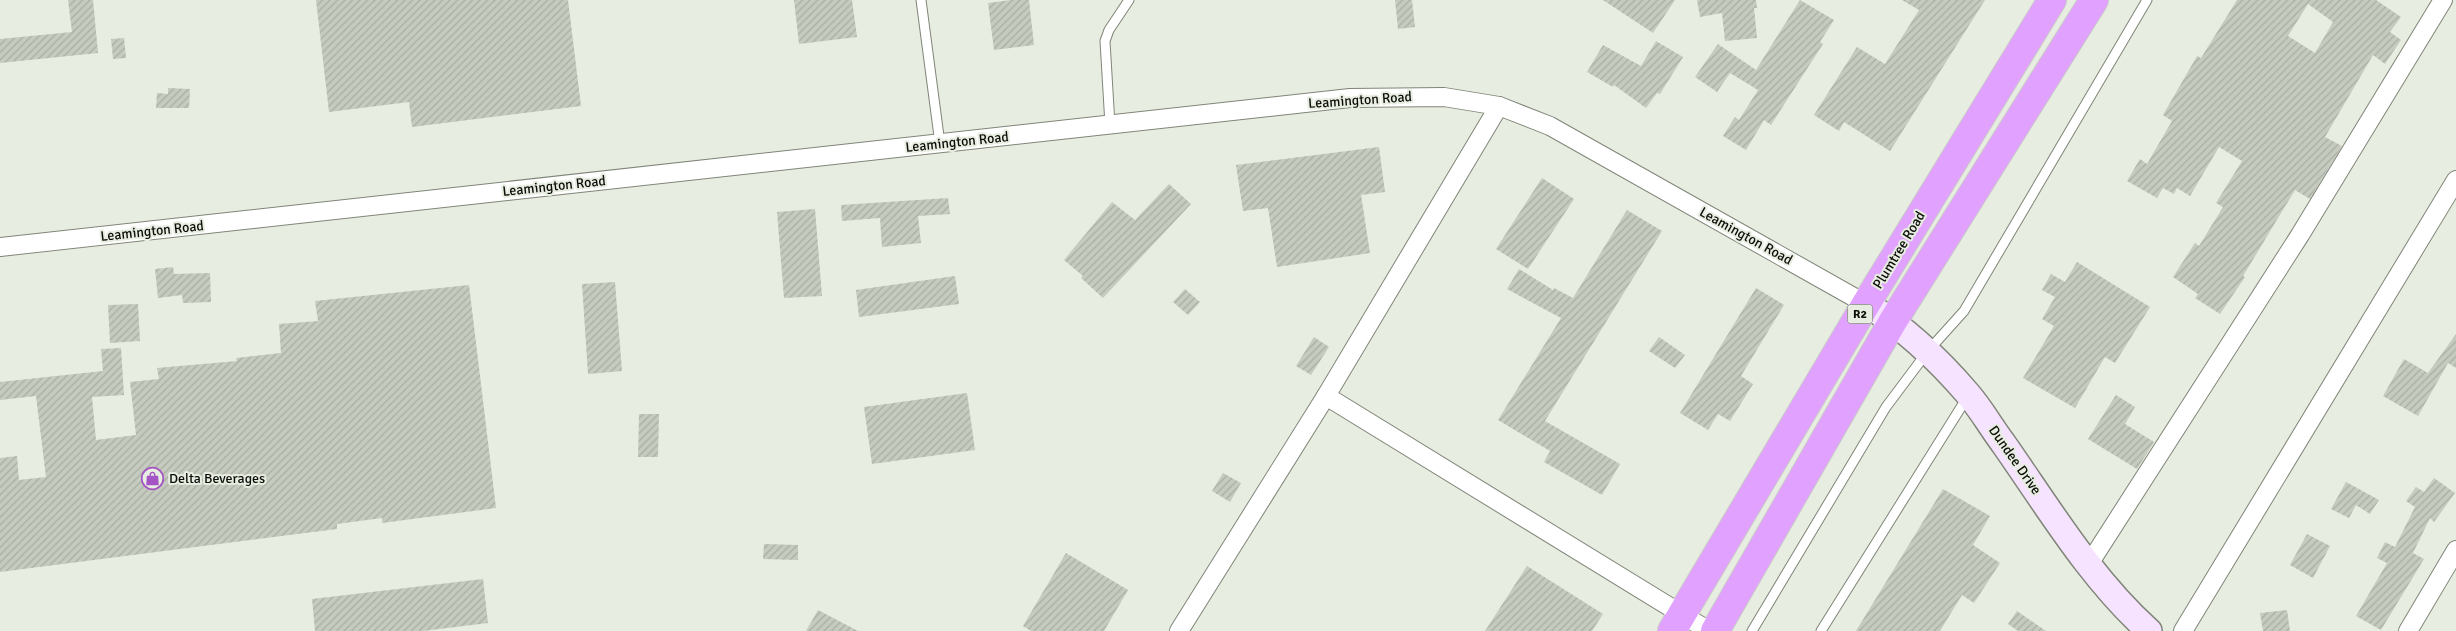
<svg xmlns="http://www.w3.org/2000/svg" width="2456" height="631" font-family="Signika,sans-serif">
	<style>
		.building { fill: url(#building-hatch); fill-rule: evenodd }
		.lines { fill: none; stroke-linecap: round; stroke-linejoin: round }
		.lane-casing { stroke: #808579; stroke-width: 11 }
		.street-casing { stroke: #808579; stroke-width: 20 }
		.secondary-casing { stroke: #808579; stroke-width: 28 }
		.highway-casing { stroke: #cacac9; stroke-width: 30 }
		.lane { stroke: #fff; stroke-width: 9 }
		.street { stroke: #fff; stroke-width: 18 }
		.secondary { stroke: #f6e3ff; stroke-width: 25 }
		.highway { stroke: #e1a1fe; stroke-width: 28 }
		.labels { text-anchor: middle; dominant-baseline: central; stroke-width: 4; stroke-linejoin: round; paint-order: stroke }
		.shield { fill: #e7ede0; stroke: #4e504a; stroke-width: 1 }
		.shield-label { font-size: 12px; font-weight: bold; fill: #0c0d09 }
		.street-label { font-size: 14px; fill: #0c0d09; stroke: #e7ede0 }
		.poi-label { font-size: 14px; fill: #0c0d09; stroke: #e7ede0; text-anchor: start }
	</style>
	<defs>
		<pattern id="building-hatch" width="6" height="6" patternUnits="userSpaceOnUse" patternTransform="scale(1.25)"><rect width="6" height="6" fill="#c6cbbf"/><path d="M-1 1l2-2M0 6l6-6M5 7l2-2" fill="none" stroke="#a9ada3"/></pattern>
	</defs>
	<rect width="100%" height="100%" fill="#e7ede0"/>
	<g class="building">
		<polygon points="68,0 93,0 98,53 0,63 0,39 72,32"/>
		<polygon points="316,0 568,0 581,106 412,127 409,102 329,112"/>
		<polygon points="794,0 852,0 857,37 799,44"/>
		<polygon points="1011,0 1029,0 1034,45 994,50 988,3"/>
		<polygon points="1395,0 1412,0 1415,27 1398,29"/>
		<polygon points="1603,0 1675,0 1653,33"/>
		<polygon points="1697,0 1756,0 1757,8 1754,8 1757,38 1725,41 1722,13 1700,17"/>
		<polygon points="1800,0 1834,20 1820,42 1823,44 1771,125 1764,120 1746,150 1723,136 1735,117 1739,120 1758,90 1730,73 1717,92 1695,77 1718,44 1756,70"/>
		<polygon points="1902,0 1985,0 1890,151 1844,122 1839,131 1814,115 1857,47 1885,64 1919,10"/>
		<path d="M2237,0H2376L2401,17L2390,32L2401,40L2385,64L2373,55L2325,137L2342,146L2310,199L2295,190L2243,276L2245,277L2220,314L2195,298L2198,294L2173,277L2195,243L2199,246L2223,207L2216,203L2242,161L2219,147L2190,196L2177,188L2174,194L2163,188L2157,198L2127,181L2140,159L2147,164L2172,121L2163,115L2197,56L2201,58ZM2308,4L2333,22L2315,53L2288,36Z"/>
		<polygon points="124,38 126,58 113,59 111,39"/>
		<polygon points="1656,41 1683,57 1660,94 1657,93 1646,108 1614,85 1613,87 1587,72 1603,45 1641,66"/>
		<polygon points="168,88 190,89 189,108 156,108 157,93 168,94"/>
		<polygon points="1379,147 1385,192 1361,195 1370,253 1277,267 1268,208 1243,211 1236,165"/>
		<polygon points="1542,178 1574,199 1528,269 1496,249"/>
		<polygon points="1169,184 1191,204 1103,298 1081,278 1083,276 1064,260 1112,202 1135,220"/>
		<polygon points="948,198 950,214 918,216 921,243 882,247 880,218 842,221 841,205"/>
		<polygon points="815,209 822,296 784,298 777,212"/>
		<polygon points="1627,210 1662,231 1545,421 1620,464 1602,495 1544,462 1550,451 1498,420 1561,318 1507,289 1519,269 1553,290 1554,288 1573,298"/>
		<polygon points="2077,262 2150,307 2115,363 2105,357 2075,408 2023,378 2054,326 2042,319 2055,297 2042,290 2051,274 2065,282"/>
		<polygon points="173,267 174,274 210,273 211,302 183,303 182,295 158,298 155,269"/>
		<polygon points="955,276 959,304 859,317 856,290"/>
		<polygon points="615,282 622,371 588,374 582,284"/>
		<polygon points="469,285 496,508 382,523 382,518 337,524 337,529 0,572 0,458 17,456 19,480 46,477 36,396 0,400 0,382 103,371 101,349 121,348 124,395 92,397 96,440 136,435 130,382 159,379 157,368 237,361 236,358 281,353 279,324 318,321 315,301"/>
		<polygon points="1756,288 1784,305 1741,376 1753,384 1730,421 1718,414 1708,430 1680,413"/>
		<polygon points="1185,289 1200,302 1188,315 1173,302"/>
		<polygon points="138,304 140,341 110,343 108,305"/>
		<polygon points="2456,334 2456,368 2448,363 2418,416 2383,396 2404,359 2428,373"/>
		<polygon points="1314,337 1329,347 1311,375 1296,366"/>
		<polygon points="1659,337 1685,355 1675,368 1649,351"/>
		<polygon points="967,393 975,450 872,464 864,407"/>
		<polygon points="2116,395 2135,407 2125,424 2154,442 2137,469 2088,439"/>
		<polygon points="639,414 659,414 658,457 638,457"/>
		<polygon points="1223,473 1241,483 1230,502 1212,491"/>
		<polygon points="2434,478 2455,493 2434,522 2430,518 2413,553 2424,559 2381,630 2356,616 2387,563 2377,558 2385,542 2395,547 2415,507 2406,501 2416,487 2424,492"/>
		<polygon points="2346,482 2379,500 2370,514 2356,505 2349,518 2331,509"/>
		<polygon points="1943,489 1990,516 1973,545 2000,563 1974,603 1962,595 1940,631 1856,631"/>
		<polygon points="2307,534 2330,546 2313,578 2290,565"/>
		<polygon points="764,544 798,545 798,560 763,559"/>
		<polygon points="1066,553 1128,590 1104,631 1031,631 1023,626"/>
		<polygon points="1527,566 1603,614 1592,631 1485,631"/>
		<polygon points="483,579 488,623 423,631 315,631 312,599"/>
		<polygon points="818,610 858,631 806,631"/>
		<polygon points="2287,610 2290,631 2263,631 2260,613"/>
		<polygon points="2017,611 2046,631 2018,631 2008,624"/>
	</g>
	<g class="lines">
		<defs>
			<g id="lane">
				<polyline points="921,0 940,144"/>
				<polyline points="1110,125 1105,41 1109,30 1129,0"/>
				<polyline points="1752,631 1886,407 1928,351 1964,311 2147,0"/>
				<polyline points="1821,631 1968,396"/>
			</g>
			<g id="street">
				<polyline points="0,247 1350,98 1444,97 1499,106 1550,126 1866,304"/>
				<polyline points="1326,396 1709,631"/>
				<polyline points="2089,564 2300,235 2443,0"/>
				<polyline points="1179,631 1326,396 1499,106"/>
				<polyline points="2183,631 2456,180"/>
				<polyline points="2408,631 2456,550"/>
			</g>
			<path id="secondary" d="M1866,304C1905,328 1938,359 1968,394C1981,409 1991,427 2003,443C2048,507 2090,578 2149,631"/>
			<g id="highway">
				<polyline points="1672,631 1866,304 2052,0"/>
				<polyline points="1715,631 1893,321 2094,0"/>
			</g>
		</defs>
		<use href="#lane" class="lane-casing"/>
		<use href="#street" class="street-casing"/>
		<use href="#secondary" class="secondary-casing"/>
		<use href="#highway" class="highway-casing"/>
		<use href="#lane" class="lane"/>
		<use href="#street" class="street"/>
		<use href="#secondary" class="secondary"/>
		<use href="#highway" class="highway"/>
	</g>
	<defs>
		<symbol id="shop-ring" viewBox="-11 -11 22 22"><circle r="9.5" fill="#e7ede0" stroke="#a454c5" stroke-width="1.5"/><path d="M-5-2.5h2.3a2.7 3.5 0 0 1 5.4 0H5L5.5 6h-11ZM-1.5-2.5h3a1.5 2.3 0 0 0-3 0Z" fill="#a454c5"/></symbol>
	</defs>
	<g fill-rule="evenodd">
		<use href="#shop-ring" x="140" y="466" width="25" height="25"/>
	</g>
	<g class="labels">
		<rect class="shield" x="1847.5" y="304.5" width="25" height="19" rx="4"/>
		<g class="shield-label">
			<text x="1860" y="314">R2</text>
		</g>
		<g class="street-label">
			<text transform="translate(1360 100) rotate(-4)">Leamington Road</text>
			<text transform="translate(957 142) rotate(-6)">Leamington Road</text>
			<text transform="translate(554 186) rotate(-6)">Leamington Road</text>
			<text transform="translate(152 231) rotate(-6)">Leamington Road</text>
			<text transform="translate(1746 236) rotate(29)">Leamington Road</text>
			<text transform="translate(1899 250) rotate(-59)">Plumtree Road</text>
			<text transform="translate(2015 460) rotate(55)">Dundee Drive</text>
		</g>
		<g class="poi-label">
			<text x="169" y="478">Delta Beverages</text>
		</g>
	</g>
</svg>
